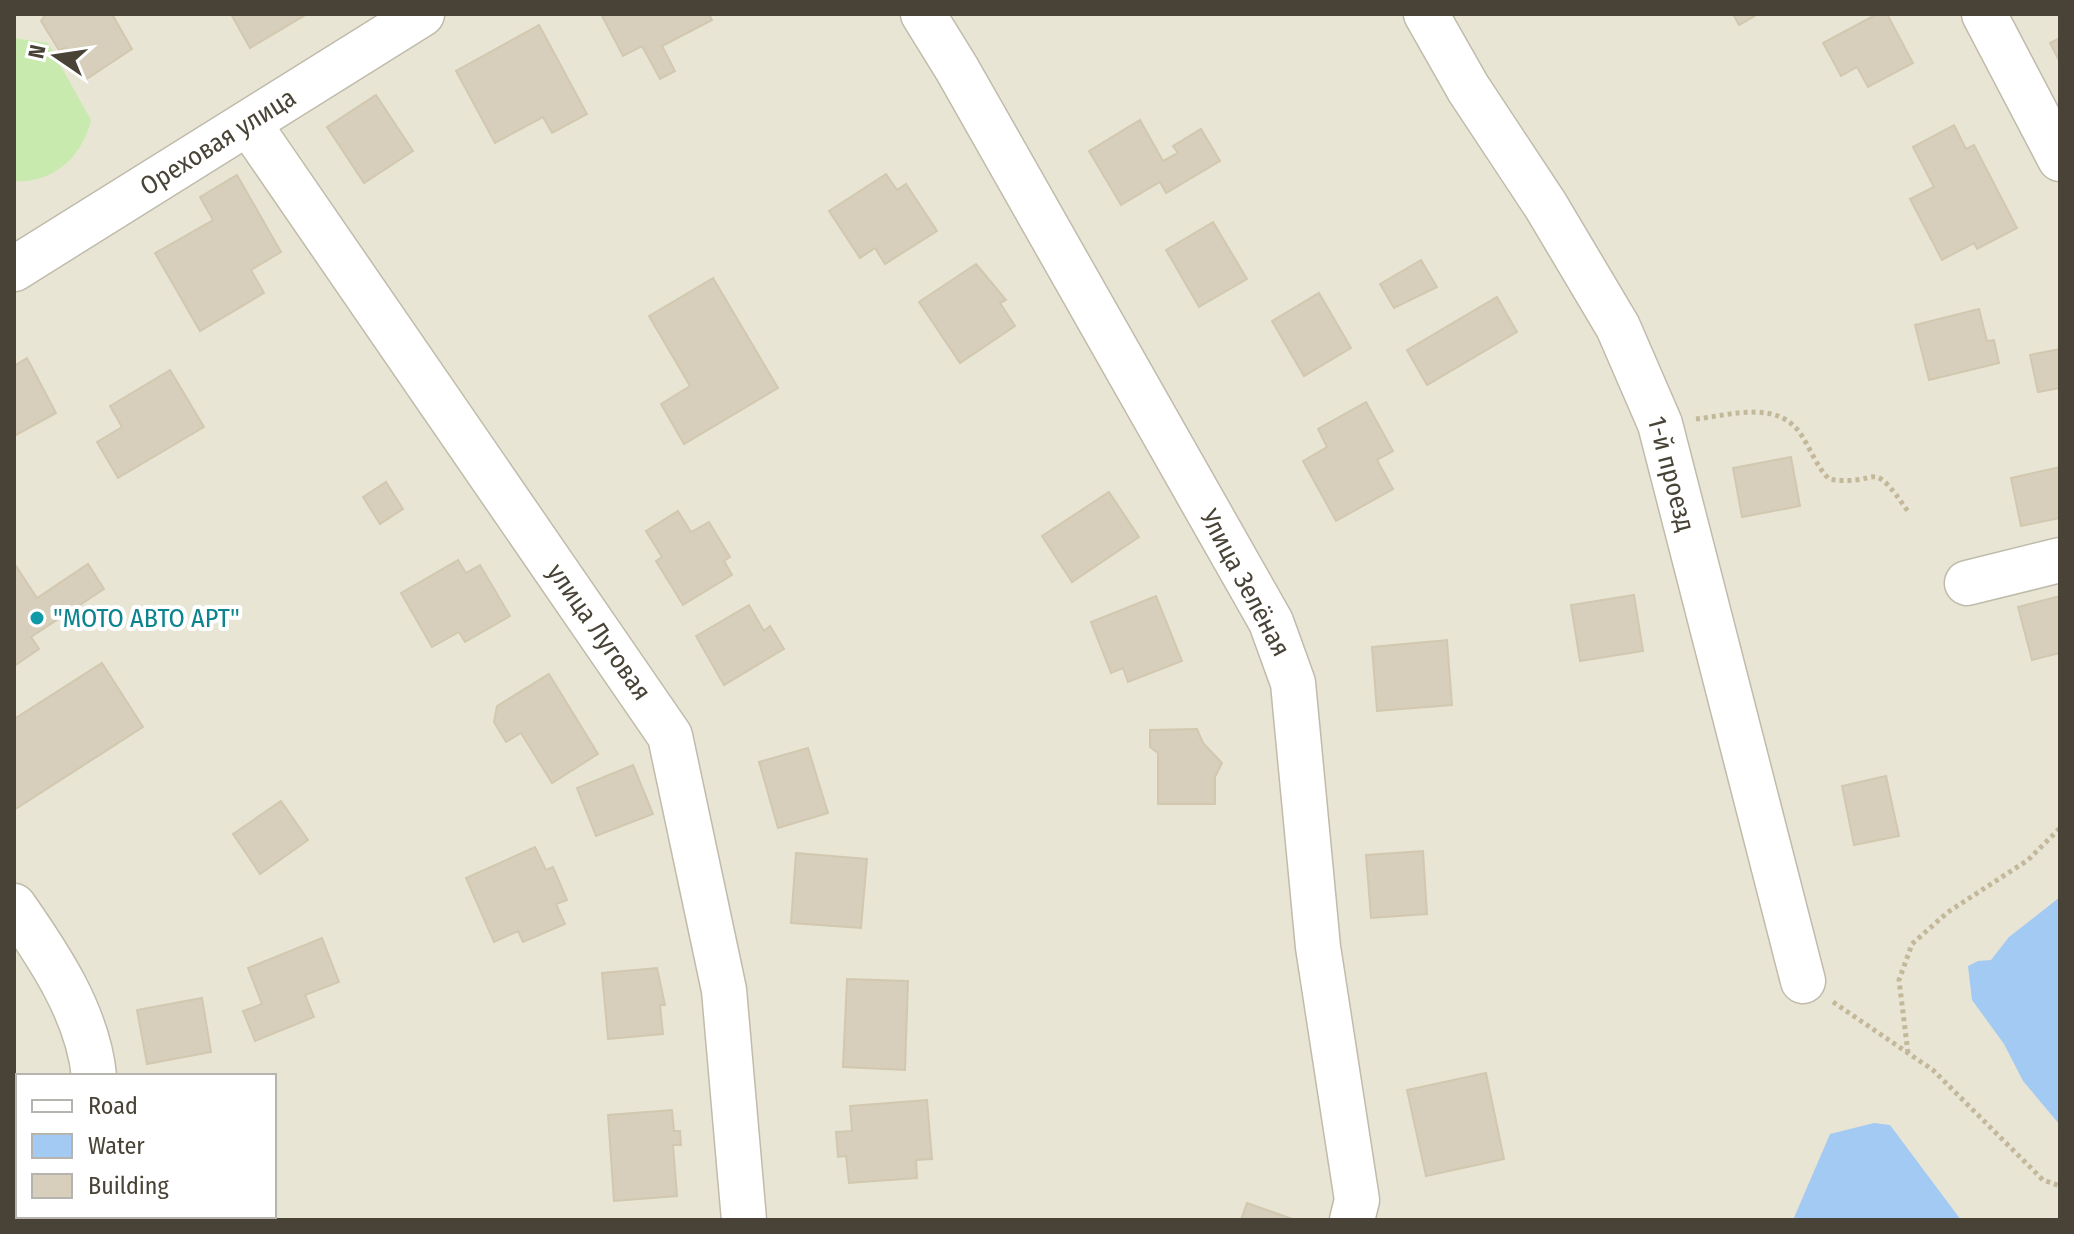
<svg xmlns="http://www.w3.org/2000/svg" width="2074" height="1234" font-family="'Fira Sans Condensed',sans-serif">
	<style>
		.residential { fill: #e9e5d5; fill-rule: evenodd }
		.green { fill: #c9eaaf }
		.water { fill: #a2caf3 }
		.building { fill: #d7cfbc; stroke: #d2c8af; stroke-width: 2 }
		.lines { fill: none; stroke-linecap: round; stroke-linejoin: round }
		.minor-casing { stroke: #c0bbaa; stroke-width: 47 }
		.path { stroke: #c3b99a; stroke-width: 5; stroke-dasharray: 4 4; stroke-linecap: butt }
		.minor { stroke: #fff; stroke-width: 44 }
		.culture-dot { fill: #0f9aa8; stroke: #fff; stroke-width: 3 }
		.labels { text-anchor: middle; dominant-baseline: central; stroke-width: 8; stroke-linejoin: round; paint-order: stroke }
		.street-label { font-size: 26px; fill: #484336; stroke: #fff }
		.culture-label { font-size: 26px; fill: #0d838f; stroke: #fff; text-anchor: start }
	</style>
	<rect width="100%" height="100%" fill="#f4f2e8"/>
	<path class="residential" d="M14,14H2060V1220H14ZM18,1076H274V1216H18Z"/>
	<path class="green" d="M14,38L48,43L91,120C82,157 53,184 14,181Z"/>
	<g class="water">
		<polygon points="2060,897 2060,1125 2023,1081 2004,1044 1972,1000 1968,966 1978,961 1991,960 2009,937"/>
		<polygon points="1874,1123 1890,1125 1961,1220 1793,1220 1830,1134"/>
	</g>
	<g class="building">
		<polygon points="46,14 112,14 132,49 85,80 66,48 59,50 41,21"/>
		<polygon points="231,14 307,14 250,48"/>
		<polygon points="601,14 709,14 712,20 662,46 675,71 660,79 642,46 623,56"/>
		<polygon points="1733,14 1758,14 1739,25"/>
		<polygon points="1877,14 1887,14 1913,63 1868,87 1857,67 1841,76 1823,43"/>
		<polygon points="539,25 587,114 552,133 543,117 495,143 456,71"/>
		<polygon points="2060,38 2060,62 2050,43"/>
		<polygon points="376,95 413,151 364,183 327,127"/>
		<polygon points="1140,120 1163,161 1178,153 1173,146 1201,129 1220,161 1166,193 1160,182 1121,205 1089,151"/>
		<polygon points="1954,125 1966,149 1974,145 2017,228 1977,249 1974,243 1942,260 1910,199 1934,187 1913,147"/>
		<polygon points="886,174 897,190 906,184 937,231 885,264 875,248 860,258 829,211"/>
		<polygon points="237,175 281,252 251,270 264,293 200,331 155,253 213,220 200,197"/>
		<polygon points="1213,222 1247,279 1199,307 1166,250"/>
		<polygon points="1421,260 1437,287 1394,308 1380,284"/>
		<polygon points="976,264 1006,300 1000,303 1015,326 960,363 919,302"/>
		<polygon points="713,278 778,388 684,444 661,404 690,386 649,316"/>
		<polygon points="1319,293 1351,348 1304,376 1272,321"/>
		<polygon points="1497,297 1517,332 1427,385 1407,350"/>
		<polygon points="1979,309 1987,341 1994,340 1999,363 1929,380 1915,325"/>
		<polygon points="2060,349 2060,388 2038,392 2030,355"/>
		<polygon points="27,358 56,413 14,436 14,366"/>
		<polygon points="170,370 204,427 118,478 97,442 122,427 110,406"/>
		<polygon points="1366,402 1393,451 1377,460 1393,489 1336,521 1303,461 1327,447 1318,429"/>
		<polygon points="1791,457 1800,506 1742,517 1733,468"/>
		<polygon points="2060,467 2060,518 2021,526 2011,478"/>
		<polygon points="386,482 403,509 380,524 363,497"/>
		<polygon points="1109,492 1139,537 1072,582 1042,536"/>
		<polygon points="678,511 691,532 709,522 730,557 724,561 732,575 683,605 656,561 662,557 646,531"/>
		<polygon points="458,560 466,573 480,565 510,616 465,642 459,632 432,647 401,593"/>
		<polygon points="14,563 37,598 88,564 104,589 31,637 39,649 14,666"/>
		<polygon points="1634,595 1643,651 1580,661 1571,605"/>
		<polygon points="1156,596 1182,661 1128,682 1123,668 1111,673 1091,622"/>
		<polygon points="2060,596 2060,653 2032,660 2018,607"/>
		<polygon points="749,605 764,631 770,626 784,649 724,685 696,636"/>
		<polygon points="1447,640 1452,705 1377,711 1372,647"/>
		<polygon points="102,663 143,727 14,810 14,719"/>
		<polygon points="549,674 598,754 552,783 521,733 506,742 494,722 497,706"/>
		<polygon points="1197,729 1203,743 1222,763 1215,777 1215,804 1158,804 1158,753 1150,747 1150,730"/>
		<polygon points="808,748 828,813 778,828 759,762"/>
		<polygon points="633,765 653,814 596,836 577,788"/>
		<polygon points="1886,776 1899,836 1854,845 1842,786"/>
		<polygon points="281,801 308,840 260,874 233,834"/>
		<polygon points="535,847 546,870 553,867 567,900 556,904 565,924 523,942 518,931 494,942 466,878"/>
		<polygon points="1423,851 1427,914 1371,918 1366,855"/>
		<polygon points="796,853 867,859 861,928 791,923"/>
		<polygon points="322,938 339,982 305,995 314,1017 255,1041 243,1011 262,1004 248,968"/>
		<polygon points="657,968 665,1005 660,1005 663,1034 608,1039 602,973"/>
		<polygon points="847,979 908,981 905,1070 843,1067"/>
		<polygon points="202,998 211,1052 147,1064 137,1010"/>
		<polygon points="1486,1073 1504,1159 1426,1176 1407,1090"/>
		<polygon points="927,1100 932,1159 916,1160 917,1178 849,1183 846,1156 838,1157 836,1132 852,1131 850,1106"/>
		<polygon points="672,1110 674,1131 680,1131 681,1145 673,1145 677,1196 614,1201 608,1115"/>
		<polygon points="1247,1203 1295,1220 1241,1220"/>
	</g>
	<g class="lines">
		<defs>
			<g id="minor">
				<polyline points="923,14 957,69 1271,622 1293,683 1318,947 1357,1200 1352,1220"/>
				<polyline points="1426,14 1468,88 1546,206 1618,327 1660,424 1803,981"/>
				<polyline points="1984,14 2060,159"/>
				<polyline points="249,124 670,736 724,990 744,1220"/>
				<polyline points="14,269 422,14"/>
				<polyline points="1967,583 2060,560"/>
				<path d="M14,906C49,956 88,1014 94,1076"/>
				<polyline points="107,1216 107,1220"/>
			</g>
		</defs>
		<use href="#minor" class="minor-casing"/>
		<g class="path">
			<path d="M1696,419C1732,415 1779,399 1802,436C1811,450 1817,467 1829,479C1882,488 1868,453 1909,513"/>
			<polyline points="1833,1002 1933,1070 2043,1180 2060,1186"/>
			<polyline points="1908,1053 1899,980 1912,944 1948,912 2028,860 2060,828"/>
		</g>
		<use href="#minor" class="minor"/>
	</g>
	<circle class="culture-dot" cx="37" cy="618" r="8"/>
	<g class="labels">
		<g class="street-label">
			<text transform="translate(218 142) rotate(-32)">Ореховая улица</text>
			<text transform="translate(1671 474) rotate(75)">1-й проезд</text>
			<text transform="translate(1245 583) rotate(62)">Улица Зелёная</text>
			<text transform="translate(599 632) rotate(55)">улица Луговая</text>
		</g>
		<g class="culture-label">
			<text x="53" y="618">"МОТО АВТО АРТ"</text>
		</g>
	</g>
	<rect width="2074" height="1234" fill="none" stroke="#484336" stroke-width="32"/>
	<rect x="16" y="1074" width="260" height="144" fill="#ffffff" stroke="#b6b4af" stroke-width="2"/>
	<rect x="32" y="1100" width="40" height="12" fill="#ffffff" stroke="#b6b4af" stroke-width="2"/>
	<text x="88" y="1114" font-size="24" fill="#484336">Road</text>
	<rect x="32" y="1134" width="40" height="24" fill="#a2caf3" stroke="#b6b4af" stroke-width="2"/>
	<text x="88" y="1154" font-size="24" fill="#484336">Water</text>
	<rect x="32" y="1174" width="40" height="24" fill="#d7cfbc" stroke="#b6b4af" stroke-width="2"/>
	<text x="88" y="1194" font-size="24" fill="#484336">Building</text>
	<g transform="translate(56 56) rotate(283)" stroke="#ffffff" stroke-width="6" paint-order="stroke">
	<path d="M0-6L14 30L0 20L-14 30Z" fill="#484336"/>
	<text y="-12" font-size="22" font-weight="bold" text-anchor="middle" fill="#484336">N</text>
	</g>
</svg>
